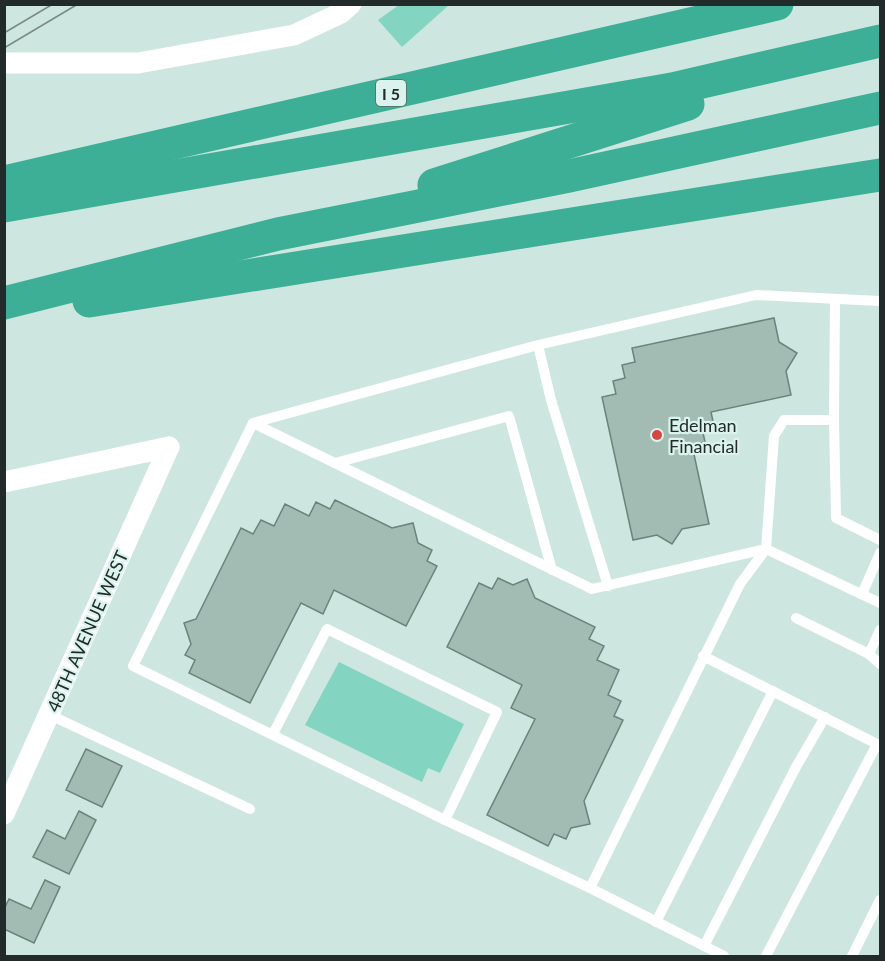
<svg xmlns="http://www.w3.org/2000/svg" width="885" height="961" font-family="Lato,sans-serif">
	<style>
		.green { fill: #83d4c0 }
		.building { fill: #a2bbb3; stroke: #6c837c; stroke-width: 1.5 }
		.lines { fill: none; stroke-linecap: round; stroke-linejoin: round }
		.lane { stroke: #fff; stroke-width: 10 }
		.street { stroke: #fff; stroke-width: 21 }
		.highway { stroke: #3caf96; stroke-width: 33 }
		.tram { stroke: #7a8b86; stroke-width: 1.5 }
		.poi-dot { fill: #d54642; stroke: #daf3ec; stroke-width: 2 }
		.labels { text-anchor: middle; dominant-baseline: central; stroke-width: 4.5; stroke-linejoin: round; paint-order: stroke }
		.shield { fill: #daf3ec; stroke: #596764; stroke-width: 1.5 }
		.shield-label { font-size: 16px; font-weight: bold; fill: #222b29 }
		.poi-label { font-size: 18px; fill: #222b29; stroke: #daf3ec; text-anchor: start }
		.street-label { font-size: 18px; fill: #222b29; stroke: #daf3ec }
	</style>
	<rect width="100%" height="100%" fill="#cde6df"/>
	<g class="green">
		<polygon points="399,5 399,4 449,5 402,47 378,20"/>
		<polygon points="339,662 464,724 440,773 428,768 422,782 305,725"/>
	</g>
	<g class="building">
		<polygon points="774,318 779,342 797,353 786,371 791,395 711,412 714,426 702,428 705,442 692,445 709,524 682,529 672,544 657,535 633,540 602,397 616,394 613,381 625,378 622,365 635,362 632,348"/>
		<polygon points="335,500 392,528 413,523 418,543 432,550 427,561 437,566 406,626 334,590 323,614 301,603 250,703 189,673 195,660 185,655 191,644 184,623 196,619 241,528 253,534 261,520 274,526 285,504 309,516 316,502 330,509"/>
		<polygon points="498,578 513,585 527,579 535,598 595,627 589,639 604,646 597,660 619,670 608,695 621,701 614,716 623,720 584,801 590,824 571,828 566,839 554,834 548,846 487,815 535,719 511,708 522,685 447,647 479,583 492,589"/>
		<polygon points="86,749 122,766 102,807 66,790"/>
		<polygon points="79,811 96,820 69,874 33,857 47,830 65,839"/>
		<polygon points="45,880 60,887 34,943 4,929 4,909 9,899 31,909"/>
	</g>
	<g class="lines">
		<g class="lane">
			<polyline points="538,345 756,295 880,301"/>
			<polyline points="834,420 836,518 880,540"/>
			<polyline points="253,423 592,589 766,549 880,603"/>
			<polyline points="335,463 509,416 552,570"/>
			<polyline points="608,586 551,400 538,345 253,423 133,666 445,820 590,888 740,584 766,549 774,436 784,420 834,420 835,299"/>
			<polyline points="862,594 880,553"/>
			<polyline points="796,618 869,654"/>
			<polyline points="880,630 869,654 880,664"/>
			<polyline points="703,656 877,744 766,956"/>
			<polyline points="50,715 250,809"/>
			<polyline points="273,734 327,629 497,712 445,820"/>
			<polyline points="590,888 724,956"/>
			<polyline points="656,922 773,691"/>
			<polyline points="704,946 796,767 825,717"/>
			<polyline points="852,956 880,900"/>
		</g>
		<g class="street">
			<polyline points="4,63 138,63 294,35 341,13 351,4"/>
			<polyline points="4,482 169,447"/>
			<polyline points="4,814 169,447"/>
		</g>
		<g class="highway">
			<polyline points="4,182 777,4"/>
			<polyline points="434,185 688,104"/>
			<polyline points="4,206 672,89 880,41"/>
			<polyline points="89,301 880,175"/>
			<polyline points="4,303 278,234 569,176 880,108"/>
		</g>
		<g class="tram">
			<polyline points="4,33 53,4"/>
			<polyline points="4,48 78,4"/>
		</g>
	</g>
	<circle class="poi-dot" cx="657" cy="435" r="6"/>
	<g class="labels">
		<rect class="shield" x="376" y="80" width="30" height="26" rx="4.5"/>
		<g class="shield-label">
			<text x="391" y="93">I 5</text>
		</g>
		<g class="poi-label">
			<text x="669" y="425">Edelman<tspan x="669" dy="21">Financial</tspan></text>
		</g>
		<g class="street-label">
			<text transform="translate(87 631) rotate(-66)">48TH AVENUE WEST</text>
		</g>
	</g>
	<rect width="885" height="961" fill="none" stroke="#222b29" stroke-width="12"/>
</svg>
